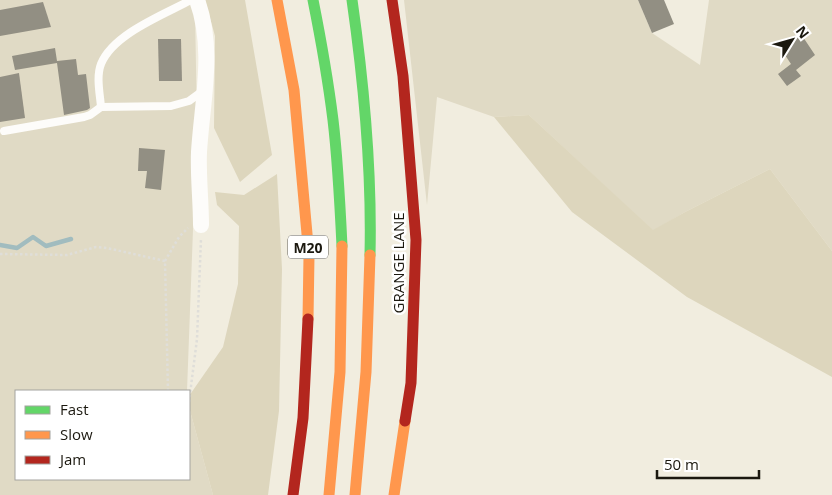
<svg xmlns="http://www.w3.org/2000/svg" width="832" height="495" font-family="'Open Sans',sans-serif">
	<style>
		.green { fill: #e0dac5 }
		.forest { fill: #ddd6bd }
		.lines { fill: none; stroke-linecap: round; stroke-linejoin: round }
		.stream { stroke: #a1bcbf; stroke-width: 4.5 }
		.building { fill: #928f83 }
		.path { stroke: #dfded9; stroke-width: 2.5; stroke-dasharray: 2.5 2.5; stroke-linecap: butt }
		.lane { stroke: #fdfcfa; stroke-width: 8 }
		.street { stroke: #fdfcfa; stroke-width: 16 }
		.fast { stroke: #63d668; stroke-width: 11 }
		.slow { stroke: #ff974d; stroke-width: 11 }
		.jam { stroke: #b3261e; stroke-width: 11 }
		.labels { text-anchor: middle; dominant-baseline: central; stroke-width: 5; stroke-linejoin: round; paint-order: stroke }
		.shield { fill: #fff; stroke: #5f5d57; stroke-width: 1 }
		.shield-label { font-size: 14px; font-weight: bold; fill: #1b180f }
		.street-label { font-size: 15px; fill: #1b180f; stroke: #fff }
	</style>
	<rect width="100%" height="100%" fill="#f1eddf"/>
	<g class="green">
		<polygon points="0,0 191,0 195,12 197,122 187,391 16,391 16,479 189,479 189,407 213,495 0,495"/>
		<polygon points="404,0 638,0 652,33 700,65 709,0 832,0 832,251 770,169 685,212 653,231 529,115 494,117 437,97 427,205"/>
	</g>
	<g class="forest">
		<polygon points="205,0 245,0 272,155 240,182 214,128 215,36"/>
		<polygon points="529,115 653,230 685,212 770,169 832,251 832,377 687,297 572,212 494,117"/>
		<polygon points="277,174 282,269 279,411 268,495 213,495 189,407 189,396 223,347 238,284 239,226 217,205 215,192 244,195"/>
	</g>
	<g class="lines">
		<polyline class="stream" points="0,245 17,248 33,237 46,246 71,239"/>
	</g>
	<g class="building">
		<polygon points="638,0 664,0 674,24 652,33"/>
		<polygon points="43,2 51,27 0,36 0,10"/>
		<polygon points="801,34 815,55 796,70 801,76 787,86 778,74 791,64 781,49"/>
		<polygon points="158,39 181,39 182,81 159,81"/>
		<polygon points="55,48 57,61 76,59 78,75 86,74 90,108 87,110 64,115 57,63 15,70 12,56"/>
		<polygon points="19,73 25,118 0,122 0,77"/>
		<polygon points="139,148 165,150 161,190 145,188 147,171 138,171"/>
	</g>
	<g class="lines">
		<g class="path">
			<polyline points="0,254 67,255 96,247 107,248 165,261"/>
			<polyline points="168,391 165,261 179,237 188,228"/>
			<polyline points="189,402 197,339 201,239"/>
		</g>
		<g class="lane">
			<path d="M101,107C100,94 96,77 101,64C113,34 163,15 191,0"/>
			<polyline points="4,131 84,117 90,115 101,107 171,106 189,101 204,90"/>
		</g>
		<path class="street" d="M197,0C215,49 202,102 199,152C198,176 201,201 201,225"/>
		<g class="fast">
			<path d="M313,0C321,40 328,80 333,120C338,162 340,204 342,246"/>
			<path d="M352,0C364,84 372,169 370,255"/>
		</g>
		<g class="slow">
			<polyline points="277,0 294,90 309,256 308,319"/>
			<polyline points="329,495 340,372 342,246"/>
			<polyline points="355,495 366,372 370,255"/>
			<polyline points="394,495 405,421"/>
		</g>
		<g class="jam">
			<polyline points="392,0 403,76 416,240 411,383 405,421"/>
			<polyline points="293,495 303,418 308,319"/>
		</g>
	</g>
	<g class="labels">
		<rect class="shield" x="288" y="235.5" width="40" height="23" rx="4"/>
		<g class="shield-label">
			<text x="308" y="247">M20</text>
		</g>
		<g class="street-label">
			<text transform="translate(398 263) rotate(-90)">GRANGE LANE</text>
		</g>
	</g>
	<rect x="15" y="390" width="175" height="90" fill="#ffffff" stroke="#a4a39f"/>
	<rect x="25" y="406" width="25" height="8" fill="#63d668" stroke="#a4a39f"/>
	<text x="60" y="415" font-size="15" fill="#1b180f">Fast</text>
	<rect x="25" y="431" width="25" height="8" fill="#ff974d" stroke="#a4a39f"/>
	<text x="60" y="440" font-size="15" fill="#1b180f">Slow</text>
	<rect x="25" y="456" width="25" height="8" fill="#b3261e" stroke="#a4a39f"/>
	<text x="60" y="465" font-size="15" fill="#1b180f">Jam</text>
	<g transform="translate(792 40) rotate(53)" stroke="#ffffff" stroke-width="4" paint-order="stroke">
	<path d="M0-4L9 19L0 12L-9 19Z" fill="#1b180f"/>
	<text y="-8" font-size="14" font-weight="bold" text-anchor="middle" fill="#1b180f">N</text>
	</g>
	<path d="M657 470v8h102v-8" fill="none" stroke="#1b180f" stroke-width="2.5"/>
	<text x="664" y="470" font-size="15" fill="#1b180f" stroke="#ffffff" stroke-width="4" paint-order="stroke">50 m</text>
</svg>
